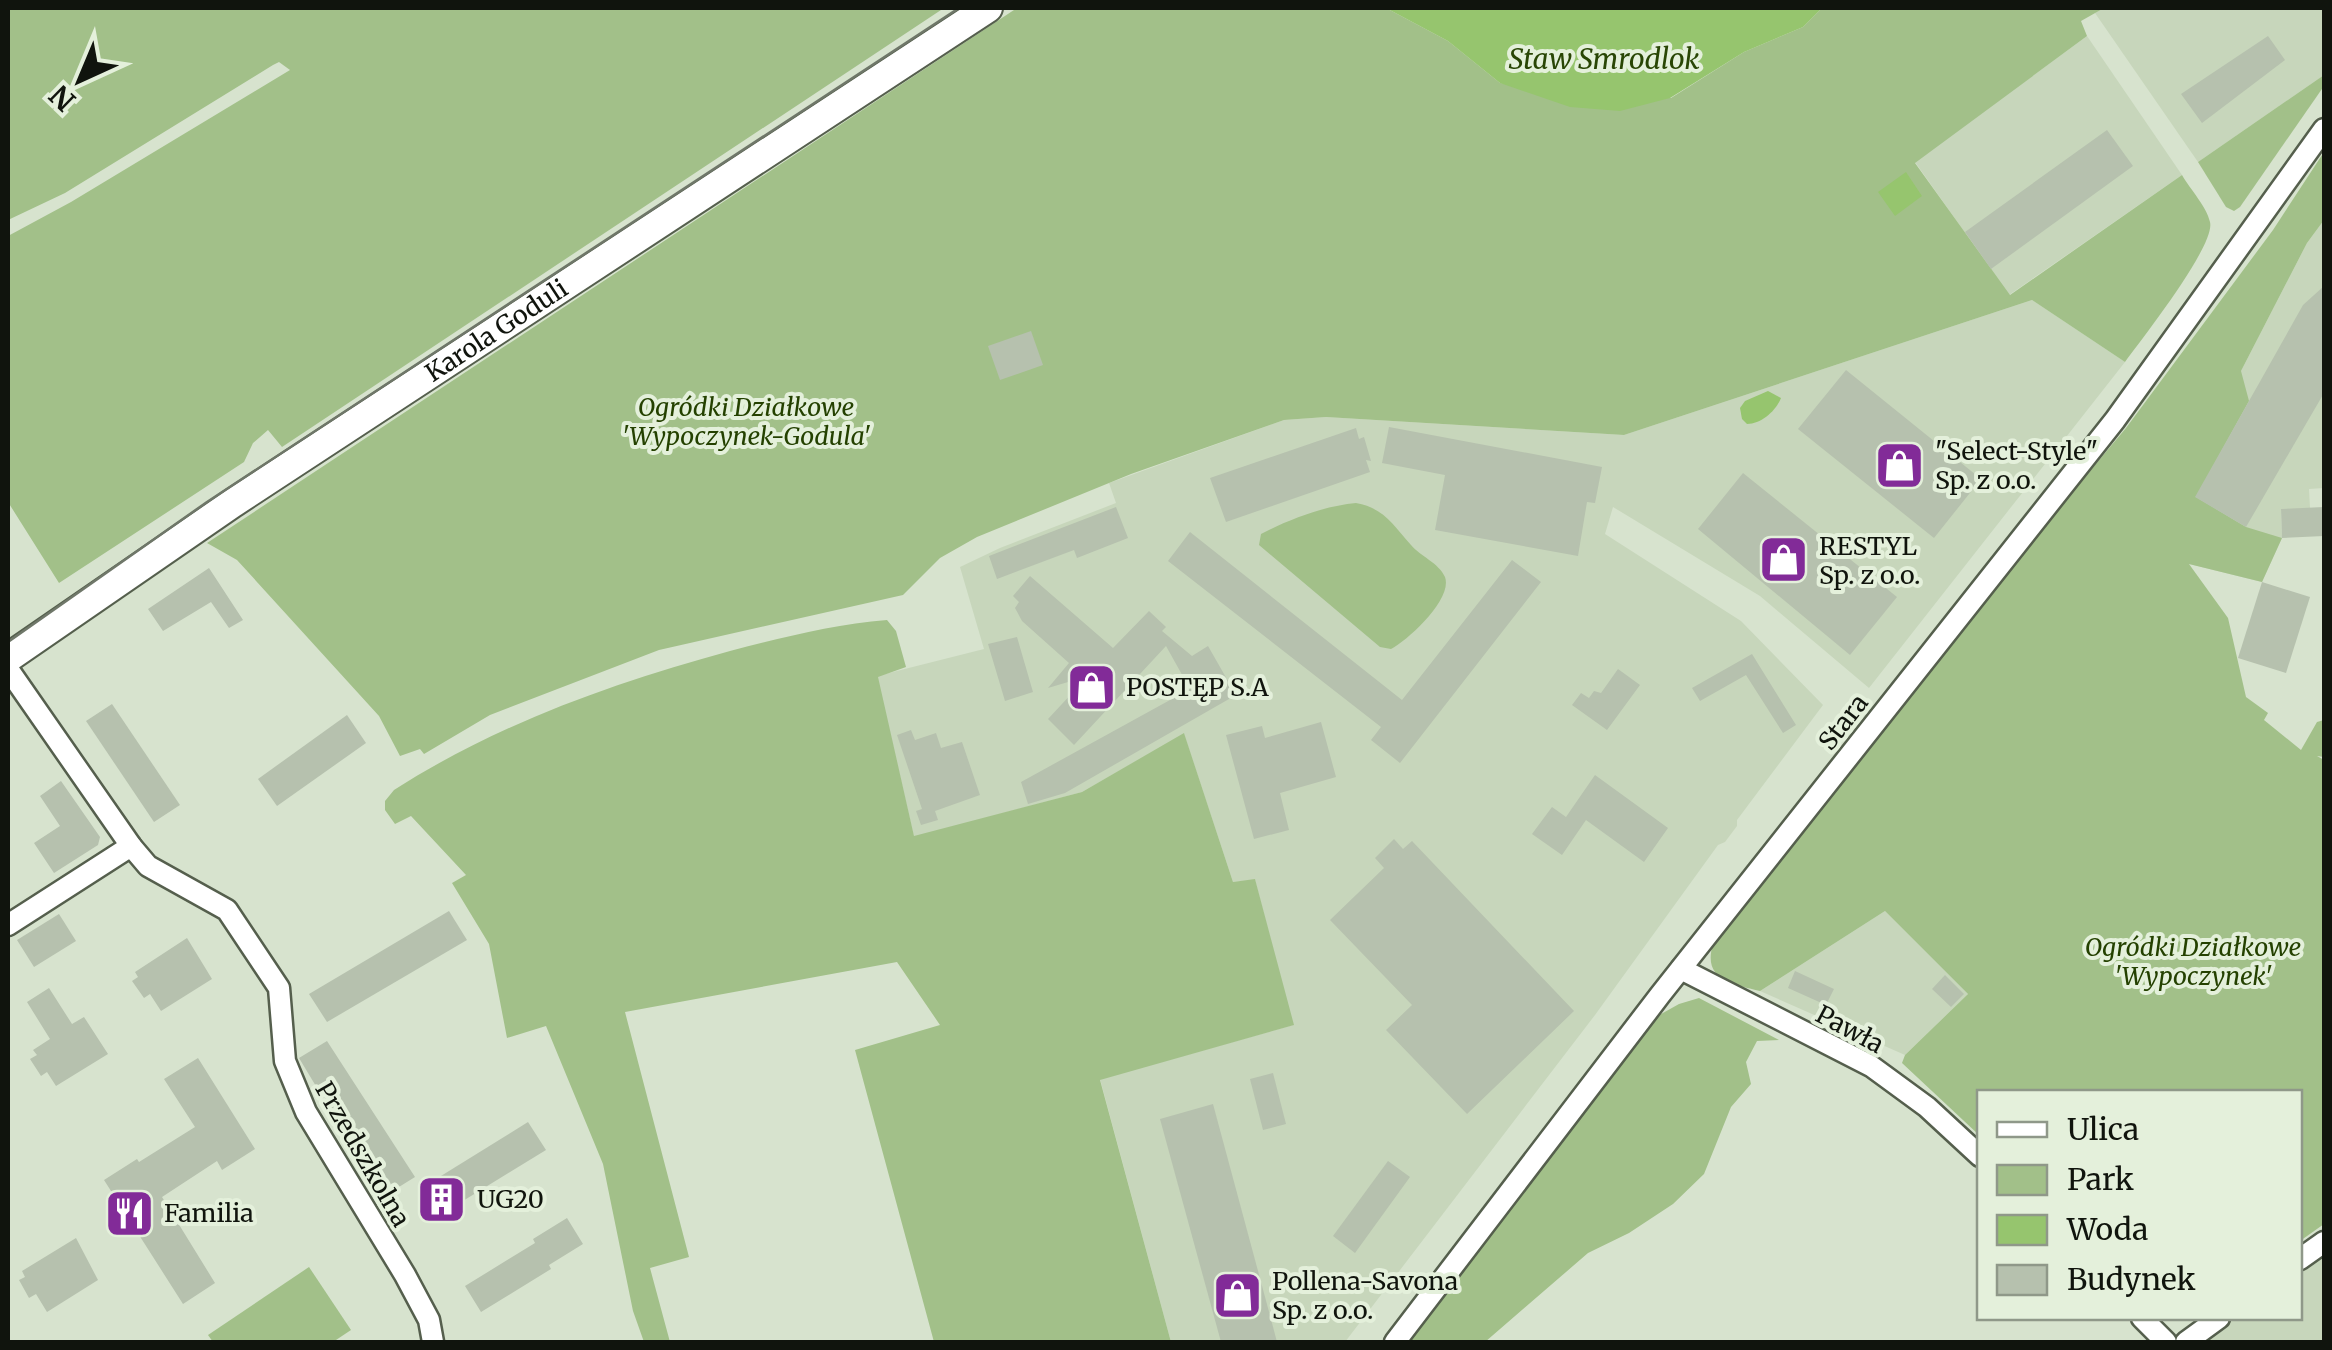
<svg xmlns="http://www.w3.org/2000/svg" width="2332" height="1350" font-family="Merriweather,serif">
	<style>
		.built { fill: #c7d6bb }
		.green { fill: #a2c089 }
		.water { fill: #96c56e }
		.building { fill: #b6c1ae }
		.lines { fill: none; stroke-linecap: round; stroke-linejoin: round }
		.street-casing { stroke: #555f4d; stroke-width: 25 }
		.secondary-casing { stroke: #555f4d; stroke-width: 32 }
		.street { stroke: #fff; stroke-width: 20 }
		.secondary { stroke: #fff; stroke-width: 28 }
		.tram { stroke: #6f7769; stroke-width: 2.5 }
		.labels { text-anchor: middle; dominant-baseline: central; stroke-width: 8; stroke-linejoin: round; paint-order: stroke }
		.street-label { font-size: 25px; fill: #10140d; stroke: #e4f0db }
		.park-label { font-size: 25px; font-style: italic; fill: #244100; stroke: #e4f0db }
		.poi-label { font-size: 25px; fill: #10140d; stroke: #e4f0db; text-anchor: start }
		.water-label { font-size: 28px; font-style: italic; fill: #294605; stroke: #e4f0db }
	</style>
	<rect width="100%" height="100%" fill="#d7e3ce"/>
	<g class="built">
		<polygon points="2104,8 2324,8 2324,75 2198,162 2095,13"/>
		<polygon points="2087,36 2182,175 2009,295 1915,162"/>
		<polygon points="2324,220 2324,488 2309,489 2310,508 2281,510 2282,538 2262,582 2181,562 2175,499 2307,243"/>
		<polygon points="2032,300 2125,362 1869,688 1760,596 1613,507 1605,534 1741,621 1823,705 1737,820 1737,826 1725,842 1718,845 1595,1015 1345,1342 1171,1342 1100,1079 1293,1025 1255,880 1233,882 1184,734 1082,792 914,837 877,676 984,649 960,567 1000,548 1116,503 1109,483 1284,420 1326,417 1624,435"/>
		<polygon points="1885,911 1968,994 1905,1055 1760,991"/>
		<polygon points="2324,1253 2324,1342 2201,1342 2236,1318 2300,1318 2300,1271"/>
	</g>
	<g class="green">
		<polygon points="8,8 944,8 282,447 268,430 253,443 244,462 59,583 8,502 8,236 71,202 290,70 279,62 273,65 65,193 8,220"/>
		<path d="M1017,8H1386L1448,41L1500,83L1671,98L1744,52L1803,27L1822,8H2104L2081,21L2087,36L1915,163L2010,295L2182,175C2190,189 2207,207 2210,222C2216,245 2141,340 2125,362L2032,300L1624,435L1326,417L1284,420L1131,474L977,537L940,558L903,595L659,650L490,715L424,754L420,749L400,756L379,716L237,560L207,543Z"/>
		<polygon points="2324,75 2324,86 2240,207 2234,211 2226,207 2198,162"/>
		<path d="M2324,152V220L2307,243L2241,371L2249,401L2196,497L2246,527L2282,538L2262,582L2189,564L2228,618L2246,697L2268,713L2264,720L2301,750L2317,722L2324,720V757L2317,756L2324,760V1224L2300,1241V1092H1980L1979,1135L1902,1063L1905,1055L1968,994L1885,911L1760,991C1732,984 1702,980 1713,944L1975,608L2126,428L2273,230Z"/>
		<path d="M1356,503C1384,508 1393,525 1411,545C1420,556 1439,563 1445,577C1453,599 1408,640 1391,649L1380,647L1259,545L1261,534C1290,519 1324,506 1356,503Z"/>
		<path d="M887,620L896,631L906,667L878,677L914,836L1082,792L1184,733L1233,882L1255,879L1294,1025L1100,1080L1171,1342H934L855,1050L940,1025L897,962L625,1012L689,1257L650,1268L670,1342H644L633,1311L603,1164L546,1026L507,1038L489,944L452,883L466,875L411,816L395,824L385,810V801L394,790C497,724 613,683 730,651C781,638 834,624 887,620Z"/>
		<polygon points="1699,998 1779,1040 1757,1041 1746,1062 1751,1084 1731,1107 1704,1174 1673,1204 1629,1233 1588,1253 1485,1342 1407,1342 1654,1018 1679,1004"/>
		<polygon points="309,1267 351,1330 333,1342 213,1342 208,1335"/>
	</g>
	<g class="water">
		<polygon points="1386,8 1822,8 1803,27 1744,52 1670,98 1620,111 1570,107 1500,83 1448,41"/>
		<polygon points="1906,172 1922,196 1895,216 1878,192"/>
		<path d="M1768,391L1781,398C1776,411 1761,424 1747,424L1742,419L1740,408L1745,401Z"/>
	</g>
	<g class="building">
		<polygon points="2268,36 2285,60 2202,123 2181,94"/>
		<polygon points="2107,130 2133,166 1991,269 1965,232"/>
		<polygon points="2324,286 2324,393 2246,527 2195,497 2303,305"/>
		<polygon points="1031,331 1043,365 1000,380 988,346"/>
		<polygon points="1846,370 1981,479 1934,538 1798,429"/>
		<polygon points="1389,427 1602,467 1595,503 1587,502 1578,556 1435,530 1445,475 1382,463"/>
		<polygon points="1356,428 1359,439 1364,437 1371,461 1366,460 1370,472 1226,522 1210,478"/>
		<polygon points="1743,473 1897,597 1850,655 1698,529"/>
		<polygon points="1116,507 1128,538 1077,558 1074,550 997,579 989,556"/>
		<polygon points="2324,507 2324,536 2282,538 2281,509"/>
		<polygon points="1190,532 1402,700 1512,560 1541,582 1400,763 1371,740 1381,727 1168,561"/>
		<polygon points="209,568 243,620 229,628 211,602 163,631 148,609"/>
		<polygon points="1030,576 1113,648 1149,611 1166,627 1162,631 1192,656 1208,646 1236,695 1065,793 1028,804 1021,782 1190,689 1166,646 1074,745 1048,719 1088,676 1048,688 1069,663 1022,621 1015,608 1019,602 1013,596"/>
		<polygon points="2262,582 2310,597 2286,673 2238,658"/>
		<polygon points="1017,637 1033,692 1005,701 988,644"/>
		<polygon points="1752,654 1796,725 1783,733 1746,675 1700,701 1692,688"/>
		<polygon points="1618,669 1640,685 1607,730 1572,705 1581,693 1589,698 1594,691 1601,693"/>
		<polygon points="112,704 180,805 154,822 86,721"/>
		<polygon points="347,715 366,743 277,806 258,779"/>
		<polygon points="1321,722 1336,777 1280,793 1289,830 1254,839 1226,735 1262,726 1265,738"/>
		<polygon points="911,730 915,740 936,733 941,748 962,742 980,795 935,811 938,820 921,825 916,811 922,809 897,735"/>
		<polygon points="1595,775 1668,828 1644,862 1586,820 1562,855 1532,834 1552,807 1566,817"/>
		<polygon points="61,781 100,837 98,845 54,873 34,843 60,826 40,796"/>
		<polygon points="1394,839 1403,849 1412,841 1574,1011 1467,1114 1386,1030 1412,1005 1330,920 1384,868 1375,858"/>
		<polygon points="449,911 467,940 327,1022 309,994"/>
		<polygon points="59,914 76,941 34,967 17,940"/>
		<polygon points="187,938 212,979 161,1011 150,994 144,998 132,981 138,977 135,972"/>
		<polygon points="1795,971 1834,989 1826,1005 1788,988"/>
		<polygon points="1945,975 1964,994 1951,1007 1932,989"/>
		<polygon points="49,988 72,1024 84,1017 108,1054 56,1086 47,1072 41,1076 30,1059 37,1055 33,1050 50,1039 27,1002"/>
		<polygon points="327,1041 415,1177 386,1195 358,1149 355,1151 299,1058"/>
		<polygon points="198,1058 255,1149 222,1170 217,1161 162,1197 215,1283 183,1304 104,1180 137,1159 139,1162 195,1127 164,1079"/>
		<polygon points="1273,1073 1286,1124 1263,1130 1250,1079"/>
		<polygon points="1213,1104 1268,1308 1277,1342 1221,1342 1160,1119"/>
		<polygon points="528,1122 546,1150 445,1212 428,1184"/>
		<polygon points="1388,1161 1410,1177 1355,1253 1333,1236"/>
		<polygon points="567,1218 583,1244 549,1265 551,1269 481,1312 465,1286 535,1243 533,1239"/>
		<polygon points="76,1238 98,1280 47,1312 36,1294 29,1298 19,1280 25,1277 22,1271"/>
	</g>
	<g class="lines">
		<defs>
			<g id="street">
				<polyline points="8,669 131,846 148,866 227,910 279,988 285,1061 306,1112 405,1275 429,1320 433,1342"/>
				<polyline points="8,925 131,846"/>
				<polyline points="1681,969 1871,1066 1927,1107 1980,1156"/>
				<polyline points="2300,1259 2324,1242"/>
				<polyline points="2142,1318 2166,1342"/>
				<polyline points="1395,1342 1660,995 2115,420 2324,129"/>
				<polyline points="2186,1342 2219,1318"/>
			</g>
			<g id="secondary">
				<path id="s1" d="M8,658L233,503L988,8"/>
			</g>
		</defs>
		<use href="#street" class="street-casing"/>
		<use href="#secondary" class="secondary-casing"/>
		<use href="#street" class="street"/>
		<use href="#secondary" class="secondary"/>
		<polyline class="tram" points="8,642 207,502 959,8"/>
	</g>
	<defs>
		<symbol id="shop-square" viewBox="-11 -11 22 22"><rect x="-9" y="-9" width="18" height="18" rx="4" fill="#822b98" stroke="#e4f0db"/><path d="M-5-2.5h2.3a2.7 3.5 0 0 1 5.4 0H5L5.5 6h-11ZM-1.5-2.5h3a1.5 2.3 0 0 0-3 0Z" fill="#fff"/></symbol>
		<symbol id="building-square" viewBox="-11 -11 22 22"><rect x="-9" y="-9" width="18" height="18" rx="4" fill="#822b98" stroke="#e4f0db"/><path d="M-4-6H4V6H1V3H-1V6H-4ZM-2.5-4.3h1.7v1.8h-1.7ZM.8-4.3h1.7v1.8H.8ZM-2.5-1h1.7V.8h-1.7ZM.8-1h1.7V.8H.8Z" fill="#fff"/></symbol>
		<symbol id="restaurant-square" viewBox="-11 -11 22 22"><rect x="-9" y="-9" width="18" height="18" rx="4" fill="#822b98" stroke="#e4f0db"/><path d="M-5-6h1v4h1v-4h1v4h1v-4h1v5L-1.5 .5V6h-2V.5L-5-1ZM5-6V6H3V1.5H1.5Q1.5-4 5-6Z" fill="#fff"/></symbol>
	</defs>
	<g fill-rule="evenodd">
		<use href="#shop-square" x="1872" y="438" width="55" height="55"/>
		<use href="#shop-square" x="1756" y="532" width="55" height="55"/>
		<use href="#shop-square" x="1064" y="660" width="55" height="55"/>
		<use href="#building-square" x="414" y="1172" width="55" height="55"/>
		<use href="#restaurant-square" x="102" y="1186" width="55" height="55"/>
		<use href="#shop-square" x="1210" y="1268" width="55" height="55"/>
	</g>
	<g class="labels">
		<g class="street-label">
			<text stroke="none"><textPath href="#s1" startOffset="588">Karola Goduli</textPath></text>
			<text transform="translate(1843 722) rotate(-52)">Stara</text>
			<text transform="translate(1850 1029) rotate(28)">Pawła</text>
			<text transform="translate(363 1154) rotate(60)">Przedszkolna</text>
		</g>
		<g class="park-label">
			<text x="746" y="407">Ogródki Działkowe<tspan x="746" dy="29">'Wypoczynek-Godula'</tspan></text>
			<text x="2193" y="947">Ogródki Działkowe<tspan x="2193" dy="29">'Wypoczynek'</tspan></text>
		</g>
		<g class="poi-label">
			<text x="1935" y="451">"Select-Style"<tspan x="1935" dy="29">Sp. z o.o.</tspan></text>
			<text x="1819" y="546">RESTYL<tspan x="1819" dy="29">Sp. z o.o.</tspan></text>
			<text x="1126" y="687">POSTĘP S.A</text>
			<text x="477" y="1199">UG20</text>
			<text x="164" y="1213">Familia</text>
			<text x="1272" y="1281">Pollena-Savona<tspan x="1272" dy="29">Sp. z o.o.</tspan></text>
		</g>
		<g class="water-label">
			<text x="1604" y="59">Staw Smrodlok</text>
		</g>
	</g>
	<rect width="2332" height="1350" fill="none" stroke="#10140d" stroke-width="20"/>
	<rect x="1977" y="1090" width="325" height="230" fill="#e4f0db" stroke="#8f9889" stroke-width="2.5"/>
	<rect x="1997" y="1122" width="50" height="15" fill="#ffffff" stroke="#8f9889" stroke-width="2.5"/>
	<text x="2067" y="1140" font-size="30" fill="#10140d">Ulica</text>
	<rect x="1997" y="1165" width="50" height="30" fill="#a2c089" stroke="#8f9889" stroke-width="2.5"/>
	<text x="2067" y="1190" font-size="30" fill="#10140d">Park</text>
	<rect x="1997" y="1215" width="50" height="30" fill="#96c56e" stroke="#8f9889" stroke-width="2.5"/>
	<text x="2067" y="1240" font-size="30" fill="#10140d">Woda</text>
	<rect x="1997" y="1265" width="50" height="30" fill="#b6c1ae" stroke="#8f9889" stroke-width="2.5"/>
	<text x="2067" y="1290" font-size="30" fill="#10140d">Budynek</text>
	<g transform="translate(80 80) rotate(224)" stroke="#e4f0db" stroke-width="8" paint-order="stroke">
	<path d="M0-8L18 38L0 25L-18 38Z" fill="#10140d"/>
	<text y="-15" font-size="28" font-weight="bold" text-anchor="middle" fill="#10140d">N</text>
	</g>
</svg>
